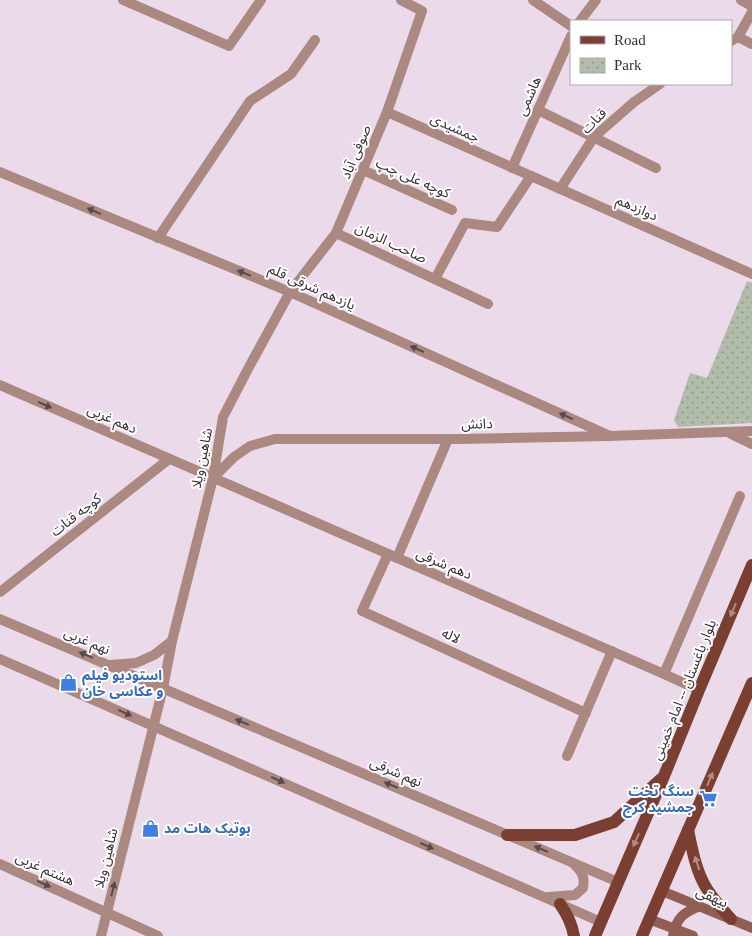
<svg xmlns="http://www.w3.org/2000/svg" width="752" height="936" font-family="'Times New Roman','Noto Sans Arabic',serif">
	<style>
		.park { fill: url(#park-dots) }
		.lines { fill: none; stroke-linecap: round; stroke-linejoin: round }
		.minor { stroke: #ac8980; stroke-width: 10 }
		.tertiary { stroke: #ac8980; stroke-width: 10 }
		.secondary { stroke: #905e53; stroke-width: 10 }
		.primary { stroke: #7b3f32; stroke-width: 12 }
		.oneway { fill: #59494b }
		.oneway2 { fill: #b08c84 }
		.labels { text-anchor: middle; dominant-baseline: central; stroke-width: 4; stroke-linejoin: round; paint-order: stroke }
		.street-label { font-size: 14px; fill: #352e34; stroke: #fff }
		.shop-label { font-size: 14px; font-weight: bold; fill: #366cbe; stroke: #fff; text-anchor: start }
	</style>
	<defs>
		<pattern id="park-dots" width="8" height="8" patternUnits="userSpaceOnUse" patternTransform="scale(1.25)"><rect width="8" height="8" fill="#b2bcab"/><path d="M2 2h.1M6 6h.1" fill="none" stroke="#92998c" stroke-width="1.8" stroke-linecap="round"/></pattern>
	</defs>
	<rect width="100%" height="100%" fill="#ebdaea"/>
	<polygon class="park" points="747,281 752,283 752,423 678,427 674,420 690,373 707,378"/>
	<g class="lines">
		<g class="minor">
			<polyline points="123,0 229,46 261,0"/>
			<polyline points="533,0 571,26"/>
			<polyline points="741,0 752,6"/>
			<polyline points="580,21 596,0"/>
			<polyline points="738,37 752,44"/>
			<polyline points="731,41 738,37 752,12"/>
			<polyline points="538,110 656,168"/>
			<polyline points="387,112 752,274"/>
			<polyline points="512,168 571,36"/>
			<polyline points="363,170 452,210"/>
			<polyline points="0,172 290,292 610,436"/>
			<polyline points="560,189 594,137 634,102 660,84"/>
			<polyline points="336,233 488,304"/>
			<polyline points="158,238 250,101 291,74 315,40"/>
			<polyline points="435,279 465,223 497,227 531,176"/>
			<polyline points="0,385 664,674"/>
			<polyline points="213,478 223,417 249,367 290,292 336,233 387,112 422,11 401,0"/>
			<polyline points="388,554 362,611 586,713"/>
			<polyline points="397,558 448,439"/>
			<polyline points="0,592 169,459"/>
			<polyline points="699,690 664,674 740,496"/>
			<polyline points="567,756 612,651"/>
			<polyline points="0,864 158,936"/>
		</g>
		<g class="tertiary">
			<polyline points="731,434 752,444"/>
			<polyline points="0,619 618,882"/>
			<polyline points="0,659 601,922"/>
			<polyline points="110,665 136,663 154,655 172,641"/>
			<path d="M548,897L575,895L583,888C585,876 582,872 574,864"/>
			<polyline points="101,936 163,688 172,641 213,478 234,457 250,446 275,439 460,439 610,436 752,431"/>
		</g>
		<g class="secondary">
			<polyline points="662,891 752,928"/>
			<polyline points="649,919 693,936"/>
			<path d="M673,936C676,918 684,912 700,906"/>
		</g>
		<g class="primary">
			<path d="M688,830C692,848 695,867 704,884C711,897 721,908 731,919"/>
			<polyline points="507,835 575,835 614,822 661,779"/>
			<path d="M560,904C567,914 572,924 574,936"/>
			<polyline points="595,936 664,776 699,690 752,565"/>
			<polyline points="642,936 752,683"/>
		</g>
	</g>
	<defs><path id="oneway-solid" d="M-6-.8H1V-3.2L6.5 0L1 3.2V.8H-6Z" transform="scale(1.25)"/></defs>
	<g class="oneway">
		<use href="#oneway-solid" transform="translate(94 211) rotate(-157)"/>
		<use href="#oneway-solid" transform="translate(244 273) rotate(-158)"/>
		<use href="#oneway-solid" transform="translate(417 349) rotate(-156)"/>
		<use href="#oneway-solid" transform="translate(45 405) rotate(24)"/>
		<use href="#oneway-solid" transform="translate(566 416) rotate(-156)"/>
		<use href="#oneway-solid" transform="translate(86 655) rotate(-157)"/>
		<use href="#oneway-solid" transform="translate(125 713) rotate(24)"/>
		<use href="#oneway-solid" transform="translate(242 722) rotate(-157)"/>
		<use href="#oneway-solid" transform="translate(278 780) rotate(24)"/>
		<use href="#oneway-solid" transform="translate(391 785) rotate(-157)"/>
		<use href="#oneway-solid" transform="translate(427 846) rotate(24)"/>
		<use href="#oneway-solid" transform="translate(541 849) rotate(-157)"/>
		<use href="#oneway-solid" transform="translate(44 884) rotate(24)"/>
		<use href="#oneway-solid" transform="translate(113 889) rotate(-76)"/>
	</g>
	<g class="oneway2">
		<use href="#oneway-solid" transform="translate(733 610) rotate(113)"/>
		<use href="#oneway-solid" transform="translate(710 779) rotate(-67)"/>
		<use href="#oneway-solid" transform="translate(636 840) rotate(114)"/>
		<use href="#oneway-solid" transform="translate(697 863) rotate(-108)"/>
	</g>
	<defs>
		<symbol id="shop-bare" viewBox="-9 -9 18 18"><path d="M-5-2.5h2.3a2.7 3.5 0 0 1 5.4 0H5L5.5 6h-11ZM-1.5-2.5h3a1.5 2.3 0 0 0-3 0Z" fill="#3f7fe0" stroke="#fff" stroke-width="2.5" paint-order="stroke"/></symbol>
		<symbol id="supermarket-bare" viewBox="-9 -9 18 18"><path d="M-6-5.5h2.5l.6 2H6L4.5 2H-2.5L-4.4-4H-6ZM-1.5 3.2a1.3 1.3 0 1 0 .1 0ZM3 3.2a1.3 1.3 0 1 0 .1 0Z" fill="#3f7fe0" stroke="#fff" stroke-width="2.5" paint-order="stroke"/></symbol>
	</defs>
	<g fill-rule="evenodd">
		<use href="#shop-bare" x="56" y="670" width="25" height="25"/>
		<use href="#supermarket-bare" x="696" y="786" width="25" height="25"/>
		<use href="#shop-bare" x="138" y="816" width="25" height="25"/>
	</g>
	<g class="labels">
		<g class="street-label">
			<text transform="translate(529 96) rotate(-66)">هاشمی</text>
			<text transform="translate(594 121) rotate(-45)">قنات</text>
			<text transform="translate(455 128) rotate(24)">جمشیدی</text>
			<text transform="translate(356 152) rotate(-67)">صوفی آباد</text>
			<text transform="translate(413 178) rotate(24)">کوچه علی چپ</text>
			<text transform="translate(637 208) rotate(24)">دوازدهم</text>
			<text transform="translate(391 243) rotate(25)">صاحب الزمان</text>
			<text transform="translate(312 287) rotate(24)">یازدهم شرقی قلم</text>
			<text transform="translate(112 419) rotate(24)">دهم غربی</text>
			<text transform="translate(477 424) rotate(-1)">دانش</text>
			<text transform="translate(202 458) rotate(-79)">شاهین ویلا</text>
			<text transform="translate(76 515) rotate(-38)">کوچه قنات</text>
			<text transform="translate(444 564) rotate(23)">دهم شرقی</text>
			<text transform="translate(451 636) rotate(24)">لاله</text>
			<text transform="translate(87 641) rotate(23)">نهم غربی</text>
			<text transform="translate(684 690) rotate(-68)">بلوار باغستان -- امام خمینی</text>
			<text transform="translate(396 772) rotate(23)">نهم شرقی</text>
			<text transform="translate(106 858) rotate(-76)">شاهین ویلا</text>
			<text transform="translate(45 869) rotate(24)">هشتم غربی</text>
			<text transform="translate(712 897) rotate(23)">بیهقی</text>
		</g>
		<g class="shop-label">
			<text x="82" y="675">استودیو فیلم<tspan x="82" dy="16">و عکاسی خان</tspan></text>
			<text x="694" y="791" text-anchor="end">سنگ تخت<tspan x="694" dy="16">جمشید کرج</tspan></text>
			<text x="164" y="828">بوتیک هات مد</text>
		</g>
	</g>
	<rect x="570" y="20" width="162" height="65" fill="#ffffff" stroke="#aeabae"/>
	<rect x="580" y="36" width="25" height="8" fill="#7b3f32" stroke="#aeabae"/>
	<text x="614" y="45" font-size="15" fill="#352e34">Road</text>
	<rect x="580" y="58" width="25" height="15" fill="url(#park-dots)" stroke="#aeabae"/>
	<text x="614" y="70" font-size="15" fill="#352e34">Park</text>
</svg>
